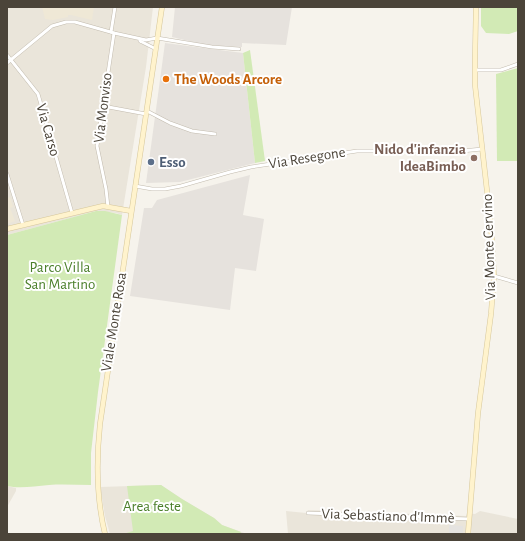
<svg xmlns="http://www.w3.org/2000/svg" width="525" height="541" font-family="'Alegreya Sans',sans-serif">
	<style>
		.residential { fill: #eae5da }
		.industrial { fill: #e6e2dd }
		.education { fill: #efe8d6 }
		.green { fill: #d2eab5 }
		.parking { fill: #e5e3e0 }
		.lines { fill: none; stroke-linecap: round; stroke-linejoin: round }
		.street-casing { stroke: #c2bbae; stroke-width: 4 }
		.secondary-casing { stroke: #d6c79b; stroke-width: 5.5 }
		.street { stroke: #fff; stroke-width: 3 }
		.secondary { stroke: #fff3cd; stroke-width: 4.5 }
		.food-dot { fill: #e8710a; stroke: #fff; stroke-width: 1.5 }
		.education-dot { fill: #8d6e63; stroke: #fff; stroke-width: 1.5 }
		.service-dot { fill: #5c6f8a; stroke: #fff; stroke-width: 1.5 }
		.labels { text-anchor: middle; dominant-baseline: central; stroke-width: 4; stroke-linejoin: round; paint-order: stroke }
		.food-label { font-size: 15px; font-weight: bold; fill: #c56008; stroke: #fff; text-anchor: start }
		.street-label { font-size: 15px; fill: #4b4439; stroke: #fff }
		.education-label { font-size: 15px; font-weight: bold; fill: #785e54; stroke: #fff; text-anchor: end }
		.service-label { font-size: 15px; font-weight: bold; fill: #4e5e75; stroke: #fff; text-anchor: start }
		.park-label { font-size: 15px; fill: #4a7f2a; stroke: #fff }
	</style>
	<rect width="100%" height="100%" fill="#f6f3ec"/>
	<g class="residential">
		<polygon points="7,7 153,7 146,67 122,215 116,213 96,211 7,235"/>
		<polygon points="161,485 182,499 214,518 222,525 247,534 110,534 105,516 100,487"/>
		<polygon points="7,486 16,488 16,491 7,507"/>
		<polygon points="308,510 466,516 467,513 475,514 480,511 518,519 518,534 288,534 286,511 306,513"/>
	</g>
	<g class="industrial">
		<polygon points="175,7 292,7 286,45 242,43 242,47 205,45 172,37"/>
		<polygon points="165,43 243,53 255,163 180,182 146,183"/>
		<polygon points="250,175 243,215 264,219 256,271 235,268 230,310 130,296 144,208 152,208 157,200"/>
	</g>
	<g class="education">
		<polygon points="42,7 94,7 92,20 71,15 68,15 68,17 53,20 45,19"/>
		<polygon points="10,197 13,207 10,208 15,221 7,224 7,198"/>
	</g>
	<g class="green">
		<polygon points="481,7 518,7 518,31 509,34 486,33 481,26"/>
		<polygon points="250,50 265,161 255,163 243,53"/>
		<polygon points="518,68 518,161 497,161 496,74"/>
		<path d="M96,211H105L122,215L98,392L91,453V485C77,485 62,484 49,485C34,486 21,489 7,486V235Z"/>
		<polygon points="161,485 182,499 214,518 222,525 241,532 240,534 123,534 133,531 127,486"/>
	</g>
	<polygon class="parking" points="449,525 463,526 463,534 449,534"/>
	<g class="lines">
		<defs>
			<g id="street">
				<polyline points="111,32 115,7"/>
				<polyline points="140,41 156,49"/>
				<polyline points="7,55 38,94 72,213"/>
				<polyline points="7,63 52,26 66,22 75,22 114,33 146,40 157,38 212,47 239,49"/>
				<polyline points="475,70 501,70 518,64"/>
				<polyline points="103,106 146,114"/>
				<polyline points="147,111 170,123 192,131 215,134"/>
				<polyline points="7,174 23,225"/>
				<polyline points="135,186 152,189 165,189 181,186 230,172 251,167 357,151 462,151 482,149"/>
				<polyline points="108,207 106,189 97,146 114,33"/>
				<polyline points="494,276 518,283"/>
				<polyline points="308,513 469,519"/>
			</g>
			<g id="secondary">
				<polyline points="7,229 103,206 131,211"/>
				<path d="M105,534C96,497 96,462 100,424L162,7"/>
				<polyline points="468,534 478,413 491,314 494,276 491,226 475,85 475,59 476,7"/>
			</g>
		</defs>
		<use href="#street" class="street-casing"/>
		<use href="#secondary" class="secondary-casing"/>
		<use href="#street" class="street"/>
		<use href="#secondary" class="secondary"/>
	</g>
	<circle class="food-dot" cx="166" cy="79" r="4"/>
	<circle class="education-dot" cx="474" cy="158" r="4"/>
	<circle class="service-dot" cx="151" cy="162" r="4"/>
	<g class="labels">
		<g class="food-label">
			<text x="174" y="79">The Woods Arcore</text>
		</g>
		<g class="street-label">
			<text transform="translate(103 108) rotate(-83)">Via Monviso</text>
			<text transform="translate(48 130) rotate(74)">Via Carso</text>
			<text transform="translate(307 158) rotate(-9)">Via Resegone</text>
			<text transform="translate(489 247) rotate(-92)">Via Monte Cervino</text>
			<text transform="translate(114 322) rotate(-81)">Viale Monte Rosa</text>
			<text transform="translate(388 516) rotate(2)">Via Sebastiano d'Immè</text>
		</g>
		<g class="education-label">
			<text x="466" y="149">Nido d'infanzia<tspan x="466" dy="17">IdeaBimbo</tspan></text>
		</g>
		<g class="service-label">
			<text x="159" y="162">Esso</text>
		</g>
		<g class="park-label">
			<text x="60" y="267">Parco Villa<tspan x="60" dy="17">San Martino</tspan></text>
			<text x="152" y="506">Area feste</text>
		</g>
	</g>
	<rect width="525" height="541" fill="none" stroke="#4b4439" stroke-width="16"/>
</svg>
